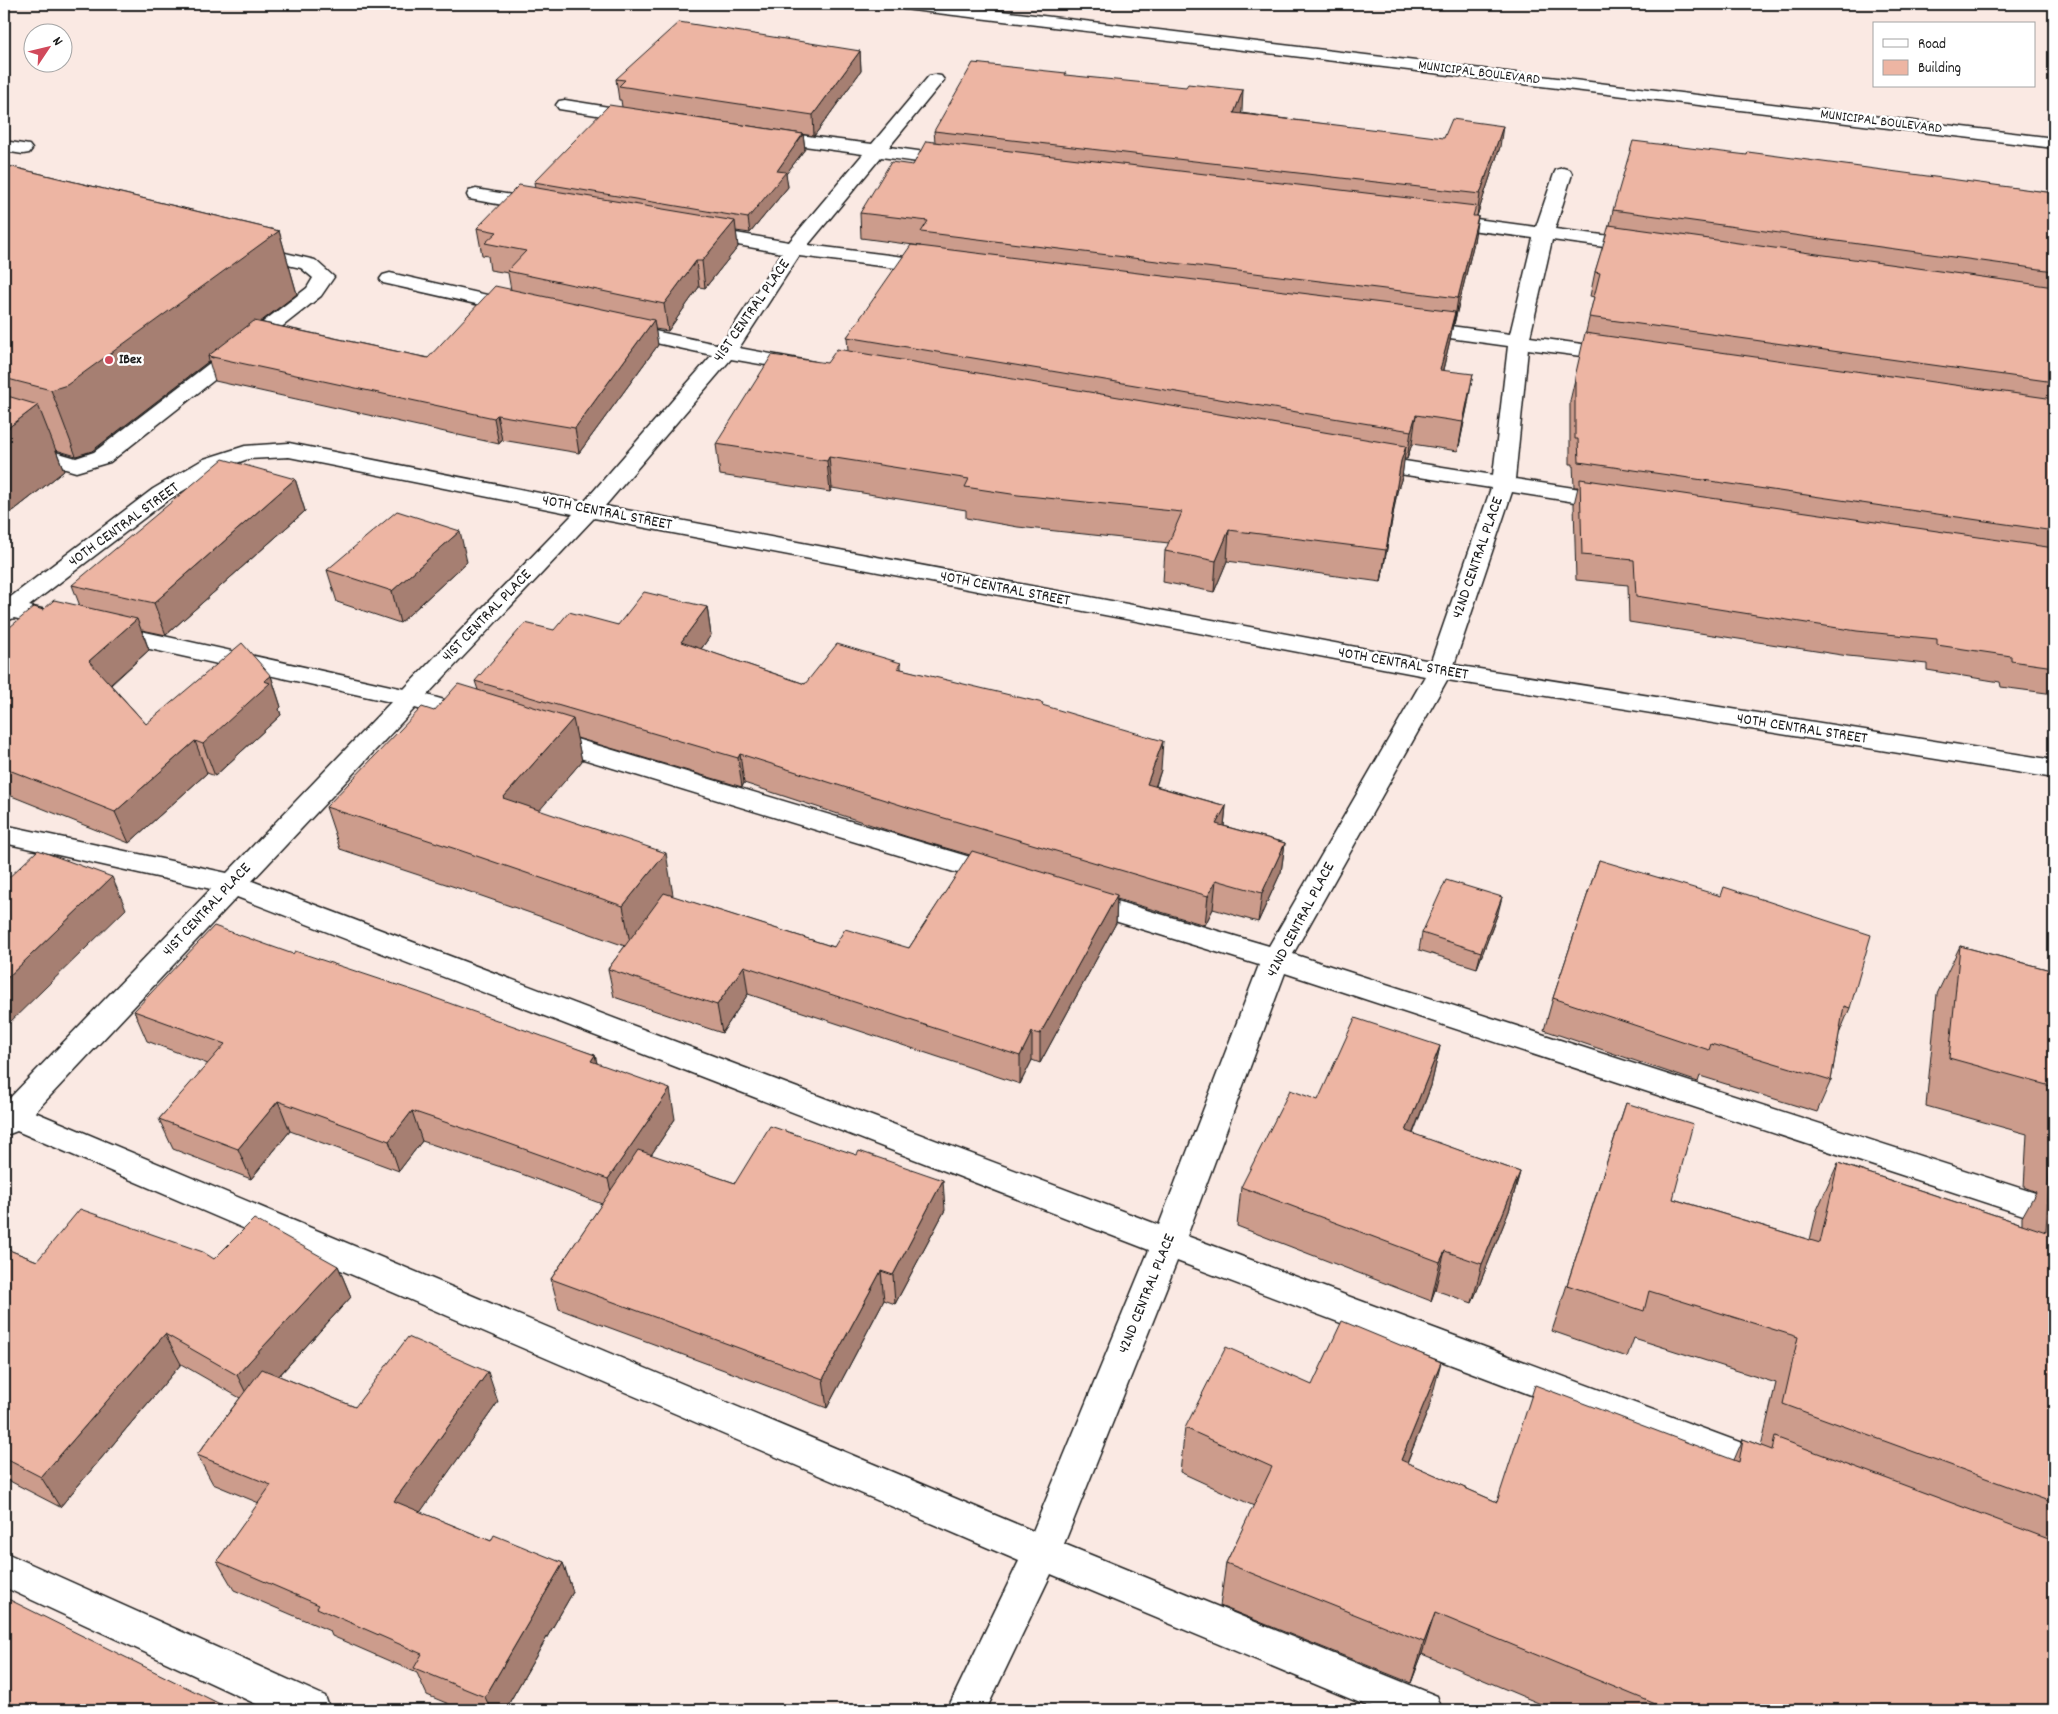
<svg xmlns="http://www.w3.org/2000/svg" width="2058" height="1714" font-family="Dekko,sans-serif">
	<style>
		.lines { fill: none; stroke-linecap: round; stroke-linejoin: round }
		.minor-casing { stroke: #1c1c1c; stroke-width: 3 }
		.major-casing { stroke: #1c1c1c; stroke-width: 3 }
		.minor { fill: #fff; fill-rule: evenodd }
		.major { fill: #fff; fill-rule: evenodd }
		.wall { fill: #cc9c8c; stroke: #1c1c1c; fill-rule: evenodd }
		.shaded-wall { fill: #a67f72; stroke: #1c1c1c }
		.building { fill: #edb5a3; stroke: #1c1c1c }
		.poi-dot { fill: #d1495b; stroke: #fff; stroke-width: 2 }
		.labels { text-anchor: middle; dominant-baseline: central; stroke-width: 5; stroke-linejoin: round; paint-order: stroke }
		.far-street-label { font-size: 14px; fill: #1c1c1c; stroke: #fff }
		.far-poi-label { font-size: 14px; font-weight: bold; fill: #1c1c1c; stroke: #fff; text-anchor: start }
		.street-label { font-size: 16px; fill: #1c1c1c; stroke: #fff }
	</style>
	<rect width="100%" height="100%" fill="#fae9e3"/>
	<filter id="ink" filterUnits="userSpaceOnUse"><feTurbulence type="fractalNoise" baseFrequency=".02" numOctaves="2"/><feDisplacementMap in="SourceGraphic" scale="10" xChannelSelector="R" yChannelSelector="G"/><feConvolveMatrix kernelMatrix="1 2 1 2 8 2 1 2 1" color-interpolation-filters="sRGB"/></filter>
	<g filter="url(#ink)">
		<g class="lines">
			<defs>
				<g id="minor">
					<path d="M935,75L941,76L944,80L889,147L961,157L964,161L961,165L955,167L881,157L808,245L937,261L944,263L947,267L944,271L937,273L799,256L739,348L814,362L818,366L814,370L807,372L731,359L605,506L1431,661L1491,488L1367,469L1359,467L1356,462L1359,457L1367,455L1493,475L1508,346L1413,333L1406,331L1403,327L1406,323L1413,321L1510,334L1533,238L1439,226L1432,224L1429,220L1432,216L1439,214L1536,227L1554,174L1556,170L1563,168L1570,170L1572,174L1555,229L1642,240L1649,242L1652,246L1649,250L1642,252L1552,240L1530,337L1619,349L1626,351L1629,355L1626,359L1619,361L1528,349L1515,479L1613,494L1621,496L1624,501L1621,506L1613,508L1512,492L1454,665L2054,760V778L1447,680L1293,954L2054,1199V1225L1285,973L1187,1236L1782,1458L1787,1469L1782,1480L1769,1485L1177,1261L1064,1544L1437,1696L1442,1710H1377L1051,1574L986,1710H947L1019,1561L17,1131L4,1136V1100L7,1101L211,889L4,843V825L227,873L391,702L109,640L100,637L97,632L100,627L109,624L404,689L573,514L289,457L248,459L220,469L169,499L29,606L71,616L74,621L71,626L62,629L14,618L4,622V602L153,489L204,459L245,446L289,443L584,502L712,355L614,334L611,330L614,326L621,324L721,345L782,253L693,237L690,233L693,229L700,227L789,242L863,154L767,141L761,140L758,136L761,132L767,131L872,144L929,76ZM594,518L1425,676L1269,946L1082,891L1072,894L1068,901L1072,908L1259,965L1159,1225L252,881L415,708L473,725L482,723L486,717L482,711L427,695ZM237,897L1149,1250L1033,1531L35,1112Z"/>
					<polygon points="565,100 640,112 646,113 649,117 646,121 640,122 559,109 556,105 559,101"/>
					<polygon points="4,141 29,145 32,149 29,153 23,154 4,151"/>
					<polygon points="476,189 542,200 549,202 551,206 549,210 542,212 469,199 467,195 469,191"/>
					<polygon points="251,245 315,260 334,277 321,296 110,462 76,472 4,451 4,437 76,458 94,452 307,288 313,278 301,268 244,255 241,251 244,247"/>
					<polygon points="390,273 527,304 530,308 527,312 520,314 383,283 380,279 383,275"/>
					<polygon points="543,729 1010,869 1014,876 1010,883 1000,886 534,744 530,738 534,732"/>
					<polygon points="4,1552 325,1696 330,1710 269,1710 4,1587"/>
				</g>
				<polygon id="major" points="896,4 943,4 2054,138 2054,148 904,9 898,7"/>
			</defs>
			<use href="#minor" class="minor-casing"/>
			<use href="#major" class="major-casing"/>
			<use href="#minor" class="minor"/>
			<use href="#major" class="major"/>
		</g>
		<g class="wall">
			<polygon points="860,51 861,71 814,136 668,114 803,134 805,149 786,174 788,187 750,233 736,231 738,247 705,288 699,287 668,331 655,329 658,345 579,453 502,440 499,444 215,381 209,361 92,451 76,456 56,450 64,471 4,518 4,165 279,231 297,294 260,322 428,358 511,290 508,273 490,270 488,256 482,255 477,228 535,188 534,182 622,107 621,100 619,100 616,79"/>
			<polygon points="1066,76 1242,111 1241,113 1500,147 1477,216 1474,242 1454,324 1453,324 1450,340 1443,370 1468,403 1458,451 1412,444 1407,459 1404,459 1402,477 1397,492 1381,582 1227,561 1214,592 1163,582 1165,551 1169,543 1018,527 966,518 966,510 832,488 830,492 720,475 716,444 827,363 848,351 847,337 921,246 861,238 860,213 913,165 935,142 934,131"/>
			<polygon points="1747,155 2054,193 2054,694 2001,687 2000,682 1927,670 1927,664 1848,656 1629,622 1628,585 1576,580 1574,504 1578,487 1574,487 1573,464 1570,464 1570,401 1594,297 1590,296 1595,272 1610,225 1613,210"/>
			<polygon points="295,479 305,511 166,635 142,630 149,650 111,685 146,724 271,676 281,707 279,709 281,715 215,776 207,773 129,843 4,793 4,632 43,610 80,606 72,585"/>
			<polygon points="467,562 400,623 337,602 327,570"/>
			<path d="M707,607L711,635L701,649L805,684L901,663V669L1043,706L1161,770L1156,786L1226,806L1224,826L1285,843L1281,872L1258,922L1213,909L1205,925L1117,899L1116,923L1040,1063L1032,1060L1020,1084L748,994L722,1033L614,997L608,969L625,946L470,892L340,849L326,807L434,711L478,690L475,681L554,630L618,625ZM577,738L742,787L744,783L908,837L970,855L909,948L834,947L672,896L673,895L539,810L582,761Z"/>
			<polygon points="1599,860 1850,1008 1839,1034 1831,1080 1817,1112 1700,1076 1698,1082 1544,1030 1553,998"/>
			<polygon points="1498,913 1477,968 1419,950 1422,933"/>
			<polygon points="1960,946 2054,971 2054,1710 1555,1710 1422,1654 1411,1683 1220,1606 1226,1563 1254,1506 1180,1472 1185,1428 1312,1385 1429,1408 1407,1463 1497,1502 1734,1460 1743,1439 1761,1446 1776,1383 1634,1338 1627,1357 1552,1331 1626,1103 1673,1199 1810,1240 1817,1210 1838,1163 2022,1224 2022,1217 2036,1192 2024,1187 2027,1134 1926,1106 1937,994"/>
			<polygon points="293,954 595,1055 597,1063 675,1119 651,1155 735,1183 945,1210 895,1304 884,1300 827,1408 559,1309 551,1279 602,1204 519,1173 422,1141 399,1171 290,1131 251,1179 173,1149 159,1119 208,1064 147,1041 134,1011"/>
			<polygon points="1440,1046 1431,1086 1413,1134 1520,1172 1509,1211 1472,1303 1435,1290 1431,1301 1237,1226 1241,1187 1318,1100"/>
			<polygon points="4,1248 37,1261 214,1259 338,1266 351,1297 279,1376 355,1407 498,1402 420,1512 491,1541 563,1563 573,1592 505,1710 463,1710 427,1695 417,1673 332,1636 330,1631 234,1590 217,1561 259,1503 213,1484 197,1455 240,1398 181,1364 60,1507 4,1478"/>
		</g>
		<g class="shaded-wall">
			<polygon points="860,51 861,71 814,136 813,115"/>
			<polygon points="1243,90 1242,111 1233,134 1234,113"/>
			<polygon points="1503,126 1500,147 1477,216 1480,194"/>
			<polygon points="803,134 805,149 786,174 788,187 750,233 748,218 777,171"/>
			<polygon points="1478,216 1474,242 1454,324 1458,298"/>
			<polygon points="735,221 738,247 705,288 702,261"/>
			<polygon points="279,231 297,294 213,358 208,356 209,361 92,451 76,456 51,390"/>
			<polygon points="696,261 699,287 668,331 664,304"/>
			<polygon points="1455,312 1450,340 1436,398 1440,370"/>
			<polygon points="654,320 658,345 579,453 575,428"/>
			<polygon points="1473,374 1468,403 1458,451 1463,422"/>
			<polygon points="38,405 64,471 4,518 4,431"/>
			<polygon points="497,415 502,440 499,444 494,418"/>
			<polygon points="1416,415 1412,444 1407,459 1411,431"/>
			<polygon points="1406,446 1402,477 1397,492 1381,582 1386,550 1401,461"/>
			<polygon points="829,457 832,488 830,492 827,461"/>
			<polygon points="295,479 305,511 166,635 154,603"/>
			<polygon points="1229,530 1227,561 1214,592 1216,561"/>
			<polygon points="460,531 467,562 400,623 392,591"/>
			<polygon points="707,607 711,635 685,671 681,642"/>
			<polygon points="137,619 149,650 102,692 89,661"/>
			<polygon points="271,676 281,707 279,709 281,715 215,776 203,744 264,681"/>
			<polygon points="573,719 582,761 514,840 503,798"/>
			<polygon points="195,741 207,773 129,843 115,812"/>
			<polygon points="1163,741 1161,770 1146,813 1147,784"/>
			<polygon points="740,754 744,783 742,787 738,758"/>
			<polygon points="1226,806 1223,835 1216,824"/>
			<polygon points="1285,843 1281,872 1258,922 1262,893"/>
			<polygon points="666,853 673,895 631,948 623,906"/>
			<polygon points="112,877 126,909 4,1028 4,981"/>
			<polygon points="1216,880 1213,909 1205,925 1208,896"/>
			<polygon points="1117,895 1116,923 1040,1063 1040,1034"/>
			<polygon points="1502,897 1498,913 1477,968 1481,952"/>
			<polygon points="744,966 748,994 722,1033 717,1005"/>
			<polygon points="1032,1032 1032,1060 1020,1084 1020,1056"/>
			<polygon points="1440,1046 1431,1086 1398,1171 1406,1131"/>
			<polygon points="595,1055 602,1085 591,1061"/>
			<polygon points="670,1089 675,1119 615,1209 608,1179"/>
			<polygon points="278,1101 290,1131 251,1179 238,1149"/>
			<polygon points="412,1111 422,1141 399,1171 389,1141"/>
			<polygon points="1520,1172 1509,1211 1472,1303 1482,1264"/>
			<polygon points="943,1180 945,1210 895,1304 893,1275"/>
			<polygon points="1445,1251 1435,1290 1431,1301 1440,1262"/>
			<polygon points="338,1266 351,1297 252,1405 237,1375"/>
			<polygon points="881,1271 884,1300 827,1408 823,1379"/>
			<polygon points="165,1334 181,1364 60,1507 41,1477"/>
			<polygon points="1441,1362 1429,1408 1390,1504 1401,1460"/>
			<polygon points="488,1372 498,1402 407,1531 394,1501"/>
			<polygon points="563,1563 573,1592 505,1710 491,1710 485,1697"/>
			<polygon points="1435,1613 1422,1654 1411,1683 1424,1642"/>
			<polygon points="220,1704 223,1710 215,1710"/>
		</g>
		<g class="building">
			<polygon points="679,22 860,51 813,115 619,86 625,80 616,79"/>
			<polygon points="973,63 1066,73 1065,75 1186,87 1188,84 1243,90 1234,113 1404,133 1444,138 1452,119 1503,126 1480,194 934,131"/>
			<polygon points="609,105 803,134 777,171 786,172 748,218 534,182"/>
			<polygon points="926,141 1476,206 1473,216 1478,216 1458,298 921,232 928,221 860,213 891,162 913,165"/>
			<polygon points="1633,141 1747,155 1748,152 2054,193 2054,271 1613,210"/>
			<polygon points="4,165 279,231 67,385 51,390 4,378"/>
			<polygon points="519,185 735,221 702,261 696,261 664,304 507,271 526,251 485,243 497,232 477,228"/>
			<polygon points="1609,225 2054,287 2054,382 1589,317 1600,273 1595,272"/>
			<polygon points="911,245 1455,312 1440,370 1473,374 1463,422 1416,415 1411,431 847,337"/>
			<polygon points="495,286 654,320 575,428 497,415 494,418 208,356 254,321 428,358"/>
			<polygon points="1585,333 2054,399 2054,531 1579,462 1578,439 1575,439 1575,377"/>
			<polygon points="837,349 1406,446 1401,461 1386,550 1229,530 1216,561 1165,551 1182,512 1018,495 965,487 969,479 829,457 827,461 716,444 772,355 827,363"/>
			<polygon points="4,395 38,405 4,431"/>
			<polygon points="223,459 295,479 154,603 72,585"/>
			<polygon points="1580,479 2054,548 2054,667 2011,661 2011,656 1937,645 1937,639 1857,631 1636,596 1634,560 1582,555"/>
			<polygon points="397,511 460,531 392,591 327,570"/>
			<polygon points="644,592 707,607 681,642 805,684 837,644 901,663 897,668 1043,703 1042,705 1163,741 1147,784 1226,806 1216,824 1285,843 1262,893 1216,880 1208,896 907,807 740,754 738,758 475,681 525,623 554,630 569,612 618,625"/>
			<polygon points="54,600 137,619 89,661 146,724 242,643 271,676 264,681 270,683 203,744 195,741 115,812 4,768 4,632 34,607 43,610"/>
			<polygon points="458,684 573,719 503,798 666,853 623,906 459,850 326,807 422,707 434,711"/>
			<polygon points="38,850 112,877 4,981 4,882"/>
			<polygon points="972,851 1117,895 1040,1034 1032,1032 1020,1056 744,966 717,1005 608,969 664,893 834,947 845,929 909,948"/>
			<polygon points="1599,860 1721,896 1724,887 1871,935 1850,1008 1844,1006 1831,1080 1711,1044 1709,1050 1553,998"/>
			<polygon points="1446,880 1502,897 1481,952 1422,933"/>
			<polygon points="214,926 293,954 295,951 418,992 595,1055 591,1061 670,1089 608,1179 510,1144 412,1111 389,1141 278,1101 238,1149 159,1119 225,1044 134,1011"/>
			<polygon points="1960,946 2054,971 2054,1141 2051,1140 2054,1087 1949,1058"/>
			<polygon points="1355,1018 1440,1046 1406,1131 1520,1172 1482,1264 1445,1251 1440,1262 1241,1187 1290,1090 1318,1100"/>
			<polygon points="1626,1103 1693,1124 1673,1199 1820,1243 1838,1163 2046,1232 2049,1169 2054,1171 2054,1503 1783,1404 1798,1337 1649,1291 1644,1311 1567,1285"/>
			<polygon points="770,1126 857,1155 859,1151 943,1180 893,1275 881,1271 823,1379 551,1279 638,1150 735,1183"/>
			<polygon points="80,1209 203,1252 214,1259 254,1219 338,1266 237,1375 165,1334 41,1477 4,1458 4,1248 37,1261"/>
			<polygon points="1342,1321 1441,1362 1401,1460 1497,1502 1535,1385 1739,1462 1743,1439 1772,1450 1775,1437 2054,1541 2054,1710 1670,1710 1435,1613 1424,1642 1226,1563 1272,1467 1185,1428 1226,1347 1312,1385"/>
			<polygon points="408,1337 488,1372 394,1501 491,1541 494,1535 563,1563 485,1697 414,1668 422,1654 317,1608 319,1605 217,1561 271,1485 197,1455 262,1369 355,1407"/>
			<polygon points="4,1597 220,1704 215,1710 4,1710"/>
			<polygon points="1302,1707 1308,1710 1300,1710"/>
		</g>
	</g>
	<circle class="poi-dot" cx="109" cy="360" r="5"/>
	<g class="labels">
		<g class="far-street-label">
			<text transform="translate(1479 73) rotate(7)">MUNICIPAL BOULEVARD</text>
			<text transform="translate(1881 122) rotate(7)">MUNICIPAL BOULEVARD</text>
		</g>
		<g class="far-poi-label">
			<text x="119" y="360">IBex</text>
		</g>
		<g class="street-label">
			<text transform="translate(752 311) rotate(-55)">41ST CENTRAL PLACE</text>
			<text transform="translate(607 513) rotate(11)">40TH CENTRAL STREET</text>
			<text transform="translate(124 525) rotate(-36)">40TH CENTRAL STREET</text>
			<text transform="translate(1478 558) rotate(-71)">42ND CENTRAL PLACE</text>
			<text transform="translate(1005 589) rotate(11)">40TH CENTRAL STREET</text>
			<text transform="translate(487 616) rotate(-46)">41ST CENTRAL PLACE</text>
			<text transform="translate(1403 664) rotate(10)">40TH CENTRAL STREET</text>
			<text transform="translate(1802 729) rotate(9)">40TH CENTRAL STREET</text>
			<text transform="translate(207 910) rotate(-47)">41ST CENTRAL PLACE</text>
			<text transform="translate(1301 920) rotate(-62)">42ND CENTRAL PLACE</text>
			<text transform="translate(1147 1294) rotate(-68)">42ND CENTRAL PLACE</text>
		</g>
	</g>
	<rect width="2058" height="1714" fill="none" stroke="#fff" stroke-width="20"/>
	<rect x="10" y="10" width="2038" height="1694" fill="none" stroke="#1c1c1c" stroke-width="2" filter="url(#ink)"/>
	<rect x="1873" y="22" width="162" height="65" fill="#ffffff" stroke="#a4a4a4"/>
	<rect x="1883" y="39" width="25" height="8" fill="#ffffff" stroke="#a4a4a4"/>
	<text x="1918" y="48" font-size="15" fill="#1c1c1c">Road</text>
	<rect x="1883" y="60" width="25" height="15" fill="#edb5a3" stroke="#a4a4a4"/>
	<text x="1918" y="72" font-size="15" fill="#1c1c1c">Building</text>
	<g transform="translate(48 48) rotate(55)"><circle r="24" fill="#ffffff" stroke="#a4a4a4"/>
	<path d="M0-4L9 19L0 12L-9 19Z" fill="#d1495b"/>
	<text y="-8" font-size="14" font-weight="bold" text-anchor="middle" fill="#1c1c1c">N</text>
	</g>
</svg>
